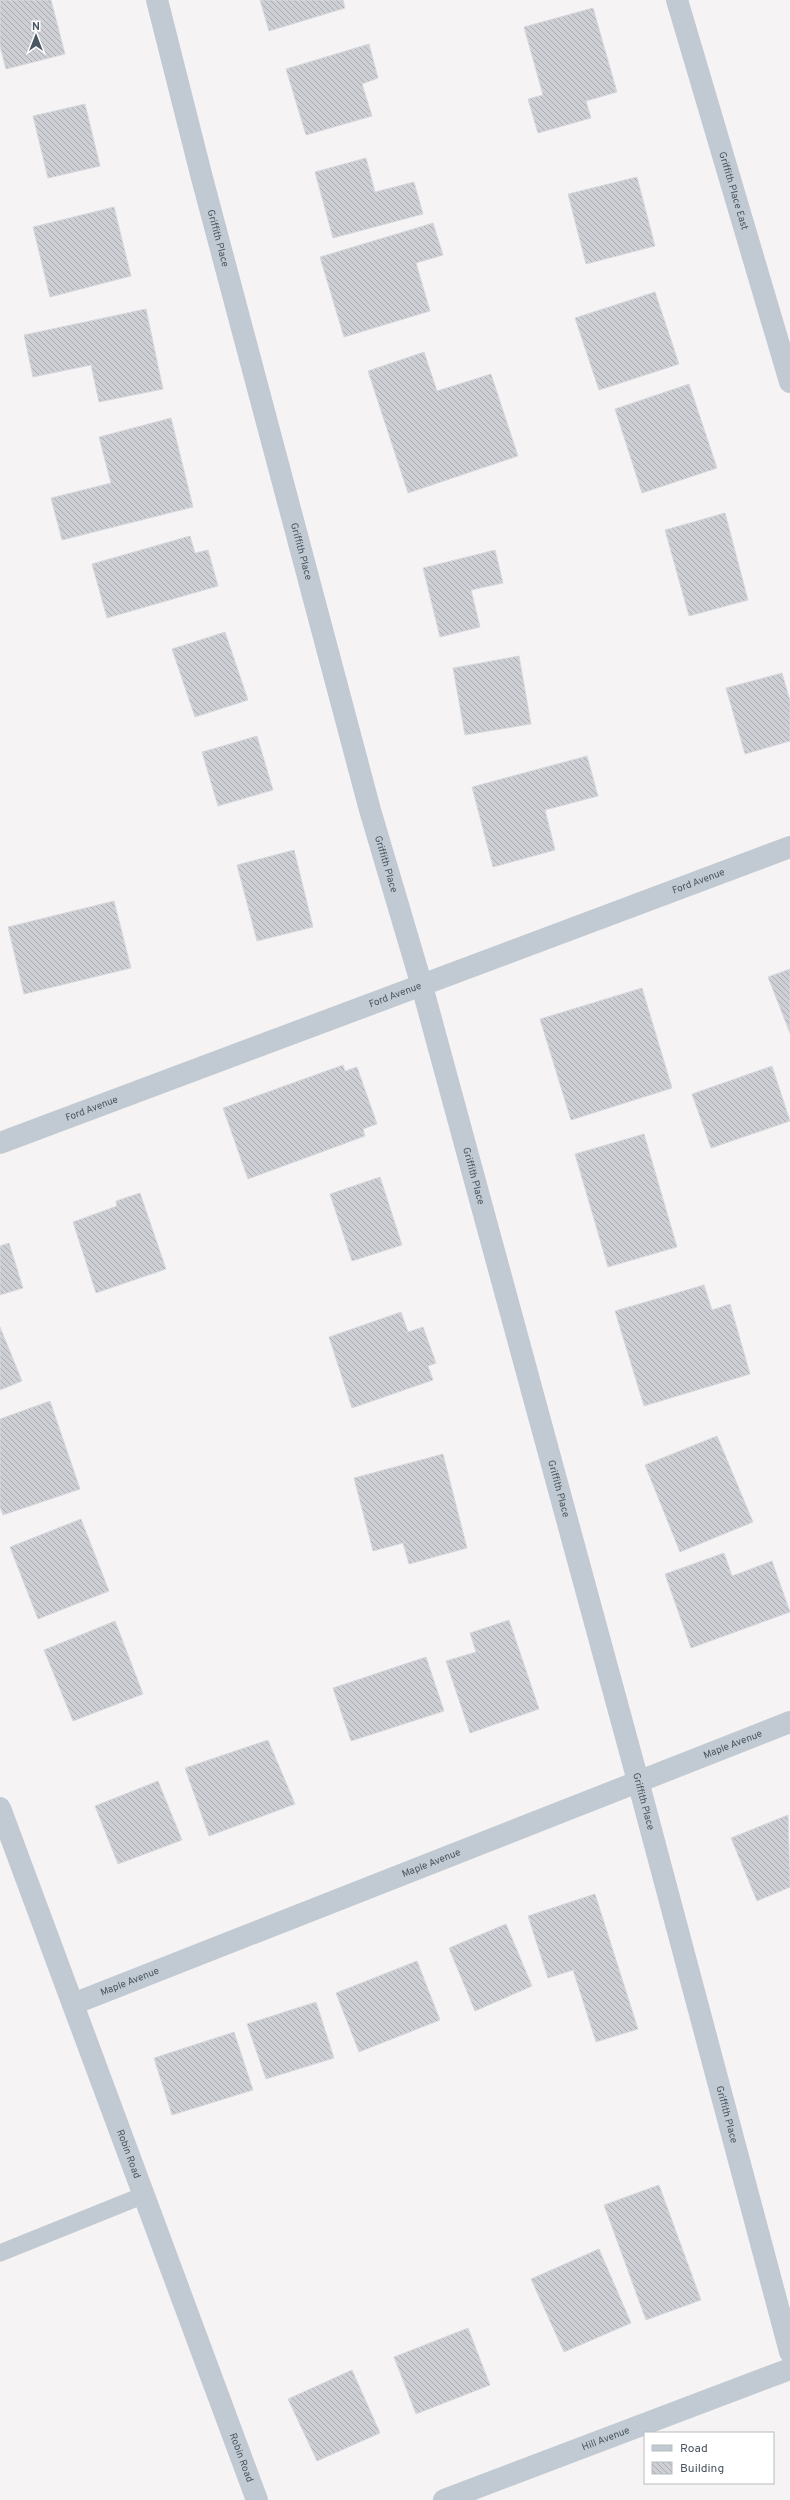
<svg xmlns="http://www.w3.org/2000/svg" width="790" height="2500" font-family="Overpass,sans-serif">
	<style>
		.building { fill: url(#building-back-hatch); stroke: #d7d9de }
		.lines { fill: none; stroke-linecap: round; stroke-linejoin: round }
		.service { stroke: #c1cad2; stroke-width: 17 }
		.minor { stroke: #c1cad2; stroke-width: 22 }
		.tertiary { stroke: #c1cad2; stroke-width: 22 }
		.labels { text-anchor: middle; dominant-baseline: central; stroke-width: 3.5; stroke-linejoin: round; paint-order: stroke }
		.street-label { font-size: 10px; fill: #4a5661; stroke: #fff }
	</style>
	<defs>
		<pattern id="building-back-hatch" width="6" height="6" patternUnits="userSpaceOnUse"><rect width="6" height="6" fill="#cdcfd5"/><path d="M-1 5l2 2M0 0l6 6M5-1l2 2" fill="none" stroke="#a8abb0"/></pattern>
	</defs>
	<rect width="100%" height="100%" fill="#f5f3f3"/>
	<g class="building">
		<polygon points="0,0 51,0 65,54 6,69 0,46"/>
		<polygon points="260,0 343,0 345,8 269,31"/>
		<polygon points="593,8 617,92 586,101 591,118 538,133 528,99 543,95 524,27"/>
		<polygon points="369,44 378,78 362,84 372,116 306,135 286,69"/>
		<polygon points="85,104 100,166 48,178 33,116"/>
		<polygon points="366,158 375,192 414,182 423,214 333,238 315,172"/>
		<polygon points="637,177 655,246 586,264 568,194"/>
		<polygon points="114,207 131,276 50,297 33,227"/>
		<polygon points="433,223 443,255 416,263 430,311 344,337 320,257"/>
		<polygon points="655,292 679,364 599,390 575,318"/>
		<polygon points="146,309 163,389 99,402 91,365 33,377 24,335"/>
		<polygon points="424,352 437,391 491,374 518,456 408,493 368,371"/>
		<polygon points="689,384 717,468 642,493 615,409"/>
		<polygon points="171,418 193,507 62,540 51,498 111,483 99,437"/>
		<polygon points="725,513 748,600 689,616 665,530"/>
		<polygon points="190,536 195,553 208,550 218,586 107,618 92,564"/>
		<polygon points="495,550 503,583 471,590 480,627 440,637 423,568"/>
		<polygon points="225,632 248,700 195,717 172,649"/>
		<polygon points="519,656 531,724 465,735 453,668"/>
		<polygon points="782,673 790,701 790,741 745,754 726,688"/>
		<polygon points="257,736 273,790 218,806 202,752"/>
		<polygon points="587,756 598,796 545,810 555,850 493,867 472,787"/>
		<polygon points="294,850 313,927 257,941 237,865"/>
		<polygon points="114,901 131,968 24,994 8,927"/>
		<polygon points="790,969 790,1033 768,977"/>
		<polygon points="642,988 672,1088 571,1120 540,1019"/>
		<polygon points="343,1065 345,1071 357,1067 377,1124 363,1129 365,1136 248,1179 223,1108"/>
		<polygon points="772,1066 790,1121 711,1148 692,1094"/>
		<polygon points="644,1134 677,1247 608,1267 575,1154"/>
		<polygon points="380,1177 402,1245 352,1261 330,1194"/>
		<polygon points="140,1193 166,1269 96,1293 73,1222 117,1206 116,1201"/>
		<polygon points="9,1243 23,1288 0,1295 0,1246"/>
		<polygon points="704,1285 712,1310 730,1304 750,1374 644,1406 615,1311"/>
		<polygon points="401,1312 408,1332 423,1327 436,1363 428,1366 433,1380 352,1408 329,1337"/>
		<polygon points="0,1327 22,1381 0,1390"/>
		<polygon points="50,1401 80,1489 3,1515 0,1507 0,1419"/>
		<polygon points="717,1436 753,1522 680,1552 645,1465"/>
		<polygon points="443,1454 467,1548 409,1564 403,1543 373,1551 354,1478"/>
		<polygon points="81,1519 109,1591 38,1619 10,1547"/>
		<polygon points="724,1553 732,1576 772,1561 790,1612 691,1648 665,1574"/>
		<polygon points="509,1620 539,1709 470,1733 446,1661 476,1652 470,1633"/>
		<polygon points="115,1621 143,1694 73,1721 44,1650"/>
		<polygon points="426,1657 444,1711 351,1741 333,1688"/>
		<polygon points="268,1740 295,1804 209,1836 185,1768"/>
		<polygon points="158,1781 182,1840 118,1864 95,1806"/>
		<polygon points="788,1815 790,1887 757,1901 731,1838"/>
		<polygon points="595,1894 638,2029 596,2042 573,1970 548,1978 528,1916"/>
		<polygon points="506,1924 532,1986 475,2011 449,1948"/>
		<polygon points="417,1961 440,2020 359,2052 336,1993"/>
		<polygon points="316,2002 334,2058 266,2079 247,2024"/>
		<polygon points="234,2032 253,2090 172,2115 154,2058"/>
		<polygon points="659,2185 701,2300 646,2320 604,2205"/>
		<polygon points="599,2249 631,2323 564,2352 531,2279"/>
		<polygon points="468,2328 490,2385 416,2414 394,2357"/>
		<polygon points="352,2370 380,2433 317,2461 288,2399"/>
	</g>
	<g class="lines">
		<polyline class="service" points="0,2253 144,2195"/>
		<g class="minor">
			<path id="s1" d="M157,0L202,178L370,810L422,986L638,1781L790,2352"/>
			<path id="s2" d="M677,0L790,382"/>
			<path id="s3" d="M0,1808L257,2500"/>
			<path id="s4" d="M73,2004L790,1722"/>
			<path id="s5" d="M444,2500L790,2369"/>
		</g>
		<path class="tertiary" id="s6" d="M0,1143L790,847"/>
	</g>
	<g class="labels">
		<g class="street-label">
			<text stroke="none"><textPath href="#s2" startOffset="199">Griffith Place East</textPath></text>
			<text stroke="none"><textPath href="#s1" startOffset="246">Griffith Place</textPath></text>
			<text stroke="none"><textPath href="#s1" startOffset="570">Griffith Place</textPath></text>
			<text stroke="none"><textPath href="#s1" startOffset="894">Griffith Place</textPath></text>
			<text stroke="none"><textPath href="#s6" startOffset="746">Ford Avenue</textPath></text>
			<text stroke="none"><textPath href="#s6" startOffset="422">Ford Avenue</textPath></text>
			<text stroke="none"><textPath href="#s6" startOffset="98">Ford Avenue</textPath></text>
			<text stroke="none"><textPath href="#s1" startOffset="1218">Griffith Place</textPath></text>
			<text stroke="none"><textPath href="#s1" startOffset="1542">Griffith Place</textPath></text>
			<text stroke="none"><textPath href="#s4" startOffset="709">Maple Avenue</textPath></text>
			<text stroke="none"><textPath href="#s1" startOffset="1866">Griffith Place</textPath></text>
			<text stroke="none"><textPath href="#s4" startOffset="385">Maple Avenue</textPath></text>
			<text stroke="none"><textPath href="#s4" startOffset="61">Maple Avenue</textPath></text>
			<text stroke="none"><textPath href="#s1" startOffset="2190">Griffith Place</textPath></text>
			<text stroke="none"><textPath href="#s3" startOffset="369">Robin Road</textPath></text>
			<text stroke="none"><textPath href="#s5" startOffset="173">Hill Avenue</textPath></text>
			<text stroke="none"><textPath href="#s3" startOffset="693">Robin Road</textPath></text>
		</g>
	</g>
	<rect x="644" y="2432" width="130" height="52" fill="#ffffff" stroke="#b7bbc0"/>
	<rect x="652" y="2445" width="20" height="6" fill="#c1cad2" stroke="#b7bbc0"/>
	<text x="680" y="2452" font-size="12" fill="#4a5661">Road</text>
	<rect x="652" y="2462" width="20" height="12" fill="url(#building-back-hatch)" stroke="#b7bbc0"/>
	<text x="680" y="2472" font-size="12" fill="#4a5661">Building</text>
	<g transform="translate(36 36)" stroke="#ffffff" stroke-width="3" paint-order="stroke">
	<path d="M0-3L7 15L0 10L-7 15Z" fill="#4a5661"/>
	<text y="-6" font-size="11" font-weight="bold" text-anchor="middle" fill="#4a5661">N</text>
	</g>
</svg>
